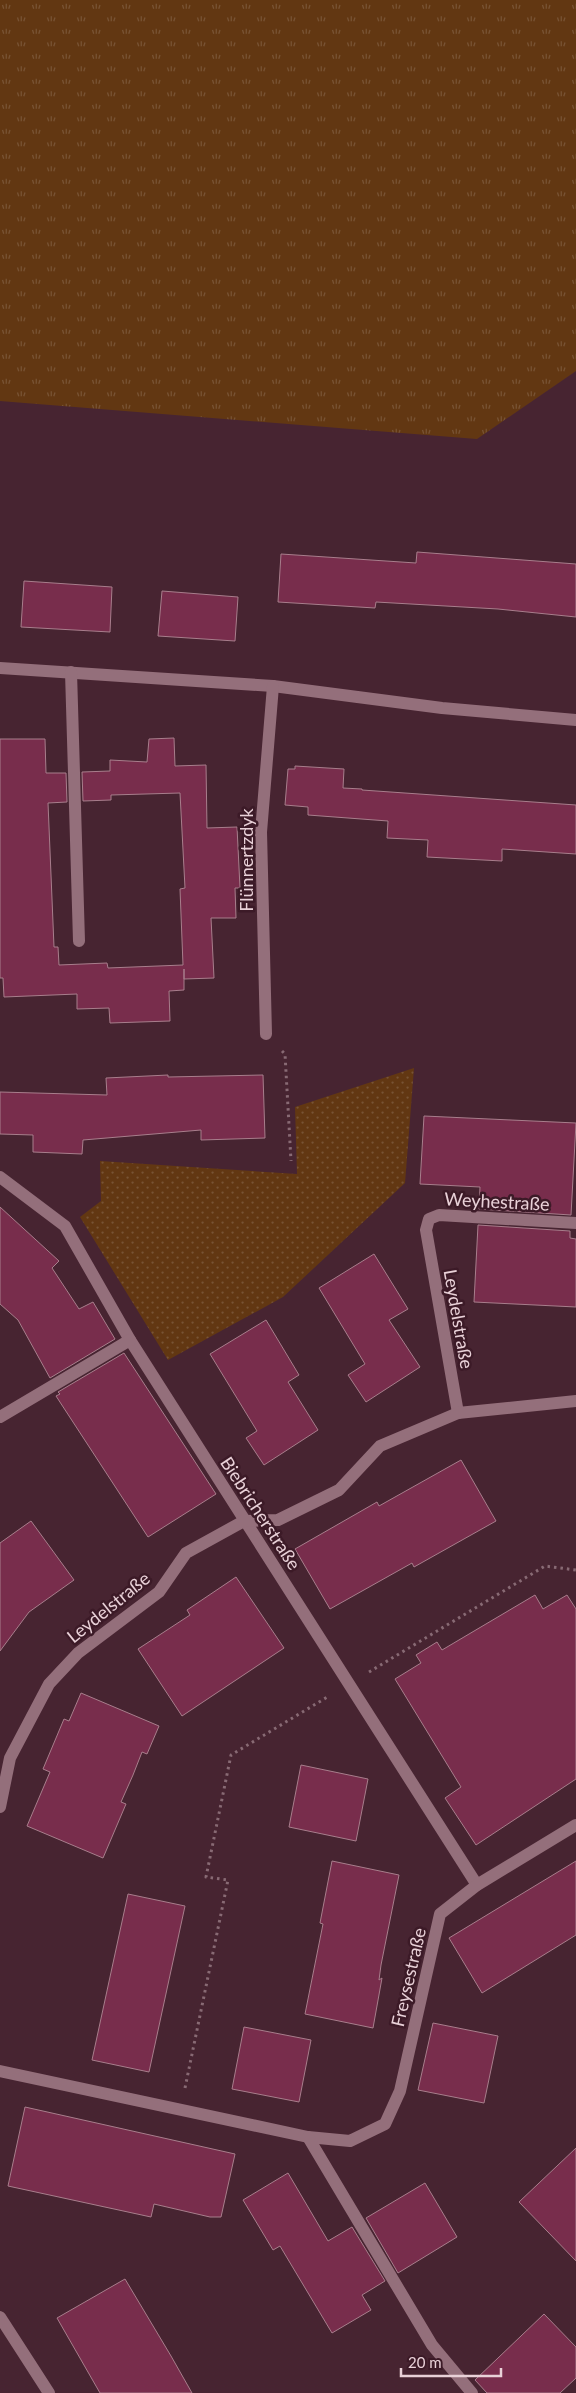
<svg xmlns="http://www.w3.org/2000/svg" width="576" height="2393" font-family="Lato,sans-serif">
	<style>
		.grass { fill: url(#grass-tufts) }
		.park { fill: url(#park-dots) }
		.building { fill: #782d4c; stroke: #a87e8c }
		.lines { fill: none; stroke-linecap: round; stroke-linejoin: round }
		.path { stroke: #886a74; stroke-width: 3; stroke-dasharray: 2.5 4; stroke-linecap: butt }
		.minor { stroke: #946f7b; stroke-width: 12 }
		.labels { text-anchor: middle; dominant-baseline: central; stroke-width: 5; stroke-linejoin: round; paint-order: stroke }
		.street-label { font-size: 18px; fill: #e9d1d8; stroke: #3c1a27 }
	</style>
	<defs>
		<pattern id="grass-tufts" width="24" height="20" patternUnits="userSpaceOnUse" patternTransform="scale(1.25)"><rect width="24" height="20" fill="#623712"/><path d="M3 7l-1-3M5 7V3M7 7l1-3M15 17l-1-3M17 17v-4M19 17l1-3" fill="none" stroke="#785334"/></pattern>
		<pattern id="park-dots" width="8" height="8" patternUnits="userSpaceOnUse" patternTransform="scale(1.25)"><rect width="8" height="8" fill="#623712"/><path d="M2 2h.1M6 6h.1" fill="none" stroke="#785334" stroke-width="1.8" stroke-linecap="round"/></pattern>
	</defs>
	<rect width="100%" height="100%" fill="#472431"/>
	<polygon class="grass" points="0,0 576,0 576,371 477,439 0,401"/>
	<polygon class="park" points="414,1068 405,1183 283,1297 168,1360 80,1217 101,1201 100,1161 297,1174 295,1107"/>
	<g class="building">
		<polygon points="417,552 576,564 576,617 498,609 376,602 375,608 278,602 281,554 416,563"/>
		<polygon points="24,581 112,587 110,632 21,627"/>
		<polygon points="162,591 238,597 235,641 158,636"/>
		<polygon points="174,738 175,766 206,765 207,828 237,827 240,888 235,888 236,918 211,918 214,978 184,979 184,969 184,990 169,991 170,1021 110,1023 109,1008 77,1009 77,994 4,997 3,978 0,978 0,739 45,739 46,773 66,773 67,802 48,803 54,947 58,947 59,965 107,963 108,968 183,965 180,889 185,888 180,793 111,795 111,800 83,801 82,772 110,771 110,760 147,762 149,739"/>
		<polygon points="295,766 344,769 343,788 362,789 362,790 576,805 576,854 502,849 502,861 427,857 428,840 387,838 388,821 308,815 308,807 285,805 288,769 295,769"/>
		<polygon points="168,1075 168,1077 263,1075 265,1138 201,1140 201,1130 83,1140 82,1154 33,1152 33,1135 0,1134 0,1092 107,1095 106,1078"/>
		<polygon points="424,1116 576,1123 571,1215 479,1209 480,1187 420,1184"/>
		<polygon points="0,1207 59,1261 52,1268 79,1309 93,1302 115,1339 50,1378 18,1320 0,1304"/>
		<polygon points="478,1225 570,1231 570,1238 576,1239 576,1307 474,1302"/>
		<polygon points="374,1254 408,1309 389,1320 420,1367 366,1402 348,1375 365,1364 319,1288"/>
		<polygon points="266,1320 299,1375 288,1382 318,1430 264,1465 246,1438 257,1431 210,1354"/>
		<polygon points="124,1353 216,1494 148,1537 56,1396 60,1394 58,1392"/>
		<polygon points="461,1460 496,1521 414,1567 412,1563 330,1609 295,1549 377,1502 379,1506"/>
		<polygon points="31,1521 74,1580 29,1612 0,1651 0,1543"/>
		<polygon points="236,1577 284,1648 182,1716 138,1649 190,1615 187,1610"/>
		<polygon points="535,1595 543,1609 567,1595 576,1609 576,1779 476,1845 445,1798 461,1787 395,1679 421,1663 416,1655 437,1642 442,1650"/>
		<polygon points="81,1693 159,1726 147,1754 142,1752 133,1775 121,1802 126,1804 103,1858 27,1826 50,1772 43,1769 64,1719 69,1721"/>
		<polygon points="301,1765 368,1779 356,1841 289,1827"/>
		<polygon points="332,1861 399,1875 381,1965 379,1980 382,1978 373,2028 305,2014 323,1924 320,1923"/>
		<polygon points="576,1861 576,1935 482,1993 449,1938"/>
		<polygon points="128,1894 185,1906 149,2072 92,2060"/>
		<polygon points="433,2023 498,2036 484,2103 418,2090"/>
		<polygon points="244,2027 311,2040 299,2102 232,2089"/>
		<polygon points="25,2107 235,2154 221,2217 210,2217 154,2204 151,2217 8,2186"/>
		<polygon points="576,2148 576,2261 519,2202"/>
		<polygon points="288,2173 328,2241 352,2227 385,2281 362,2295 371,2310 332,2333 280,2246 273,2250 243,2200"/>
		<polygon points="425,2183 457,2237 398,2273 366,2218"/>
		<polygon points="125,2279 171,2356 192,2393 100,2393 57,2318"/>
		<polygon points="544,2314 576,2347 576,2378 560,2393 487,2393 475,2380"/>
	</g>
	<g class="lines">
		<g class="path">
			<polyline points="282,1051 285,1054 291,1161"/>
			<polyline points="369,1672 545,1566 576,1570"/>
			<polyline points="185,2088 228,1880 206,1877 231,1755 329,1696"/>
		</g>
		<g class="minor">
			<polyline points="0,668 273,686 442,708 576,720"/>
			<polyline points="71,672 79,941"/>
			<polyline points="266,1034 261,832 273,686"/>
			<polyline points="0,1177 65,1226 130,1340 477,1885"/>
			<polyline points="458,1413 426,1230 429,1219 439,1215 576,1223"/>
			<polyline points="0,1417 130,1340"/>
			<polyline points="0,1807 10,1758 49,1684 78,1653 159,1592 186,1553 244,1521 278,1520 339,1490 380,1446 458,1413 576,1401"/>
			<polyline points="0,2071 308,2137 350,2141 385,2124 400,2091 440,1914 477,1885 576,1825"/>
			<polyline points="308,2137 432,2345 472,2393"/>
			<polyline points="0,2317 49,2393"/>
		</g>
	</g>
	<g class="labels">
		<g class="street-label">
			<text transform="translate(246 860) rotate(-90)">Flünnertzdyk</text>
			<text transform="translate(497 1201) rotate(3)">Weyhestraße</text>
			<text transform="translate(459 1319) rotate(80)">Leydelstraße</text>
			<text transform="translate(261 1513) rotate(57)">Biebricherstraße</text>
			<text transform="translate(108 1607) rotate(-39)">Leydelstraße</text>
			<text transform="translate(408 1977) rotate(-77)">Freysestraße</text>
		</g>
	</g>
	<path d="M401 2368v8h100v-8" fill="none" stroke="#e9d1d8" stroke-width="2.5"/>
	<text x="408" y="2368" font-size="15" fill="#e9d1d8" stroke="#3c1a27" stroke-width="4" paint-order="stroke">20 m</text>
</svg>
